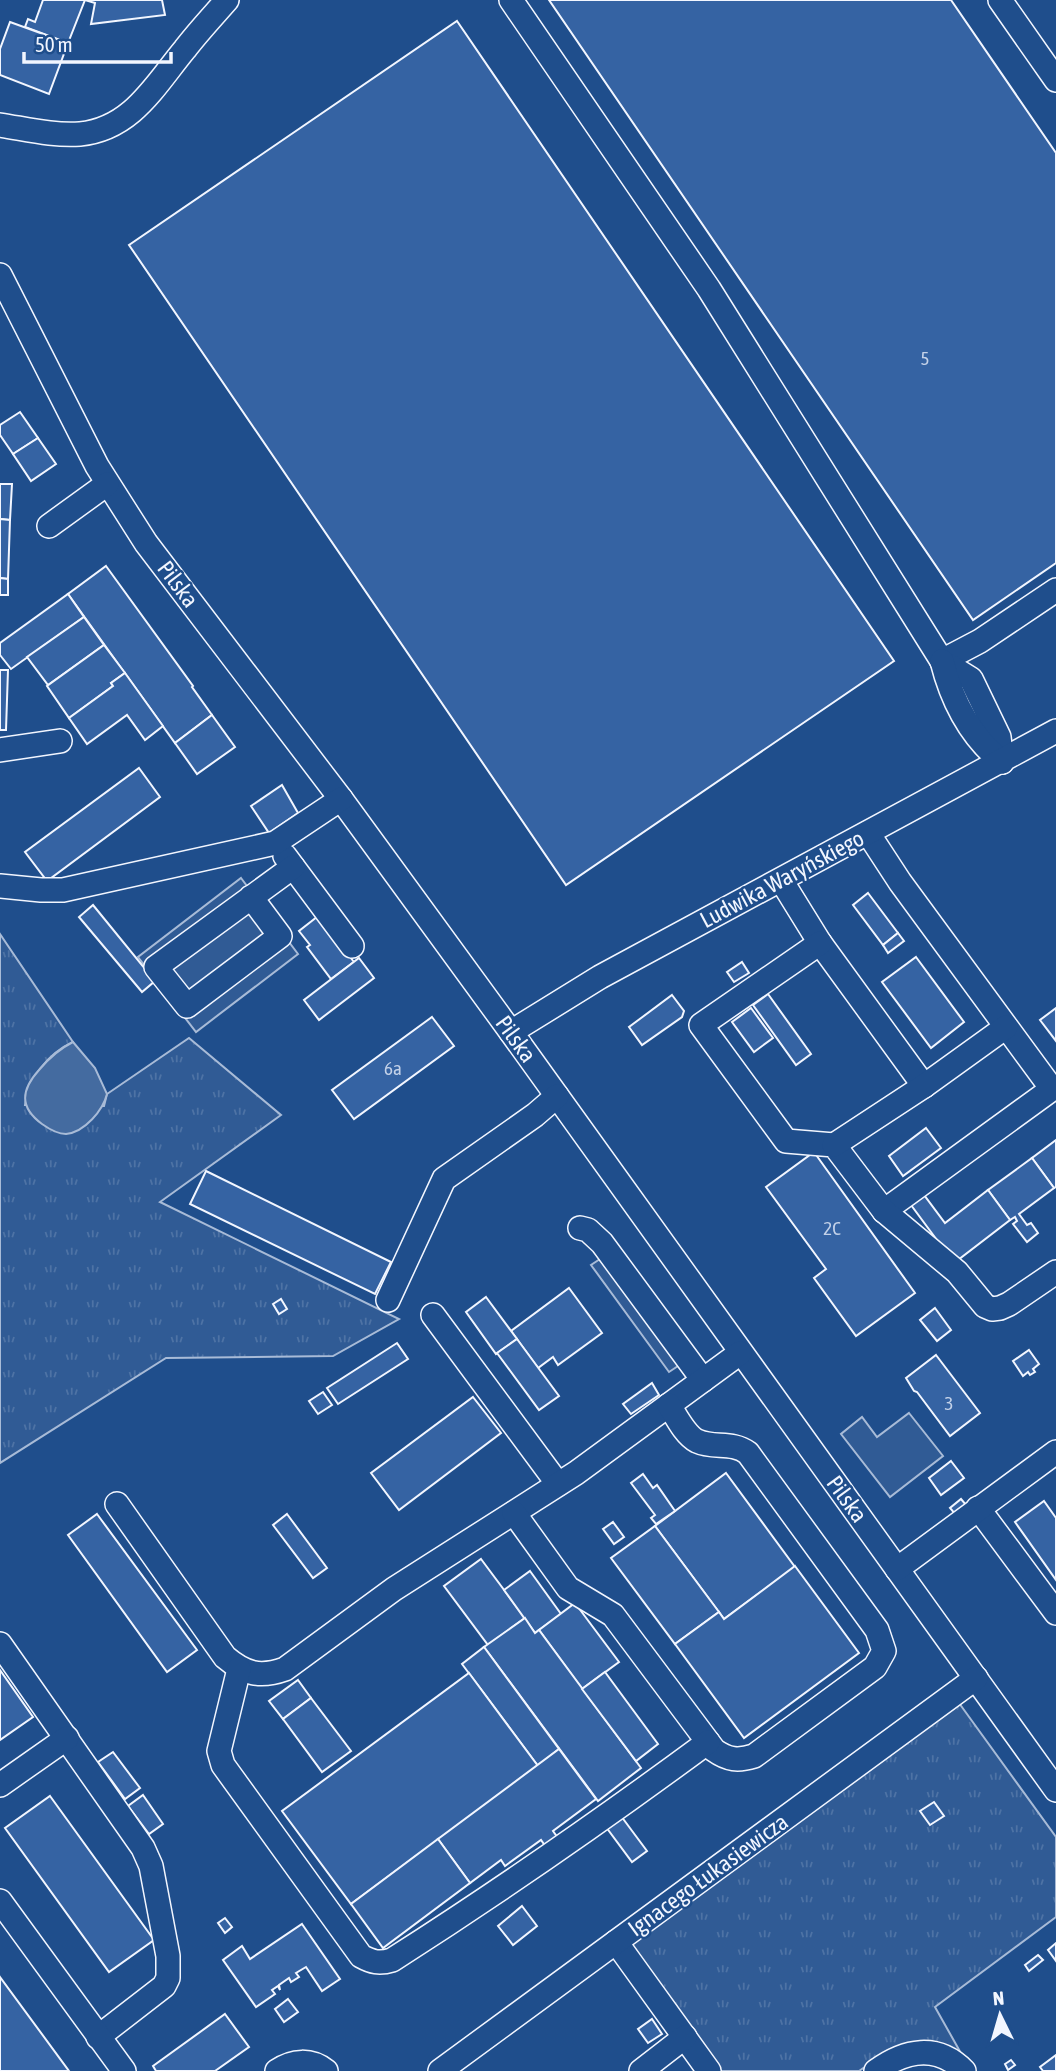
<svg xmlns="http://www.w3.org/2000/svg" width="1056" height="2071" font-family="'Asap Condensed',sans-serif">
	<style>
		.grass { fill: url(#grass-tufts); stroke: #a8bbd7; stroke-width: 2 }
		.pitch { fill: #305b95; stroke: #a8bbd7; stroke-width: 2 }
		.water { fill: #446ba0; stroke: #a8bbd7; stroke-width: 2 }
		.building { fill: #3563a3; stroke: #f2f6ff; stroke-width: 2 }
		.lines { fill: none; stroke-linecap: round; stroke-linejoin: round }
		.minor-casing { stroke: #f2f6ff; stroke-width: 26 }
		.minor { stroke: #1f4e8c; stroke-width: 23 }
		.labels { text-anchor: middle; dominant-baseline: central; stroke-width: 5; stroke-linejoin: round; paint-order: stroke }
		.number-label { font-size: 19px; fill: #c3d1e8 }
		.street-label { font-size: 23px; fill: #f2f6ff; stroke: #1f4e8c }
	</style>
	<defs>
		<pattern id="grass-tufts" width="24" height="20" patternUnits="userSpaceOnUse" patternTransform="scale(1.75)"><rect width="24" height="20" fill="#305b95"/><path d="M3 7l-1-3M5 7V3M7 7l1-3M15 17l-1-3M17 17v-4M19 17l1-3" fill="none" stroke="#4e73a5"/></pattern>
	</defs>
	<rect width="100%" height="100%" fill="#1f4e8c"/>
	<g class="grass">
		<path d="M0,934L73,1042C49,1053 27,1079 25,1105L104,1106L107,1094L189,1038L281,1115L160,1202L399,1319L333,1356L166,1358L0,1463Z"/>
		<polygon points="959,1703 1056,1837 1056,1917 935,2007 962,2055 934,2042 920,2041 891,2049 859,2071 721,2071 629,1945"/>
	</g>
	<g class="pitch">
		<polygon points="241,878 298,954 196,1032 138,957"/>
		<polygon points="603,1257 681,1364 669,1372 591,1265"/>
		<polygon points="909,1413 943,1456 890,1497 841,1434 862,1417 877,1437"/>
	</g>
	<path class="water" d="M73,1042L95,1068L107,1094C103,1110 85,1132 66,1134C57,1134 49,1129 42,1124C19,1107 21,1090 39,1070C49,1058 59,1049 73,1042Z"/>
	<g class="building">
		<polygon points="43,0 162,0 165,15 91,24 95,3 85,0 68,43 25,27 28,19 35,22"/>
		<polygon points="549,0 951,0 1056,153 1056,563 973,620"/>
		<polygon points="457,21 894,661 566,885 129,245"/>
		<polygon points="10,22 68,43 49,94 0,75 0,49"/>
		<polygon points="20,412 38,438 13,454 0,435 0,425"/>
		<polygon points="38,438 56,464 31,481 13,454"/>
		<polygon points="0,484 12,484 10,520 0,519"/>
		<polygon points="0,519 10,520 8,579 0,578"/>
		<polygon points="106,566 193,686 192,687 212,715 175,743 68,594"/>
		<polygon points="0,578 8,579 8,595 0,595"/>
		<polygon points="68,594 84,617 11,669 0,655 0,643"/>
		<polygon points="84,617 104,645 48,685 27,657"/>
		<polygon points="104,645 125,673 111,683 113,686 69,718 47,686"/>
		<polygon points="0,670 8,670 6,730 0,730"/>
		<polygon points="125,673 163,726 145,740 127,715 87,744 69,718 113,686 111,683"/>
		<polygon points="212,715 235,747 197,774 175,743"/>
		<polygon points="139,768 160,797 47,881 25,852"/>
		<polygon points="282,785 298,813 269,833 251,806"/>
		<polygon points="868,893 898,933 883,945 853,905"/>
		<polygon points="93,905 155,981 142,992 79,917"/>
		<polygon points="322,913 334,937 354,962 331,979 307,947 310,945 299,931"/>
		<polygon points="898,933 904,941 888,953 883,945"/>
		<polygon points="916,957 964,1022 931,1048 882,982"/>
		<polygon points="359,958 374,978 319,1020 304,1000"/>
		<polygon points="742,962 749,973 734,982 727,972"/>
		<polygon points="768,994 811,1054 796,1065 753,1005"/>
		<polygon points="672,995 684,1011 682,1017 642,1045 629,1027"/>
		<polygon points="751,1008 773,1038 754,1052 732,1022"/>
		<polygon points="1056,1008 1056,1041 1040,1020"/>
		<polygon points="432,1017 454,1046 354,1119 332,1090"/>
		<polygon points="926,1128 941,1148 903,1176 889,1156"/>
		<polygon points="1056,1140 1056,1187 1054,1188 1032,1158"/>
		<polygon points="814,1152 915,1293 856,1336 814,1278 826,1269 766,1187"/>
		<polygon points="1032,1158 1054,1188 1019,1214 1027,1225 1031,1223 1038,1233 1027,1242 1013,1224 1017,1221 1015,1217 1010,1220 988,1190"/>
		<polygon points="206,1171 391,1262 375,1294 190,1204"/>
		<polygon points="988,1190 1010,1220 954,1263 911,1205 924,1195 945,1223"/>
		<polygon points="569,1288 602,1333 558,1365 553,1357 538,1368 511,1331"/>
		<polygon points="486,1297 517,1339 496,1354 466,1312"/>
		<polygon points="281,1299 287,1309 279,1314 273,1304"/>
		<polygon points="935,1308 951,1330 937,1341 920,1320"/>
		<polygon points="517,1339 559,1396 539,1410 497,1353"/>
		<polygon points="397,1343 408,1359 338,1404 327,1388"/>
		<polygon points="1029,1350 1039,1364 1033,1369 1035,1372 1030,1375 1028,1372 1023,1376 1013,1361"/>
		<polygon points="936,1355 980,1413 950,1436 917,1392 914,1391 906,1378"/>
		<polygon points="652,1383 659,1395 631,1414 623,1404"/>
		<polygon points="323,1392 332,1405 318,1414 309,1401"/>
		<polygon points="473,1397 501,1433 399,1510 371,1473"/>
		<polygon points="951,1461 964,1478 941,1495 929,1478"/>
		<polygon points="726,1473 795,1567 724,1619 655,1526"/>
		<polygon points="643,1474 653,1488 657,1485 675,1511 656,1524 651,1518 655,1515 631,1483"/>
		<polygon points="961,1499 967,1506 956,1515 950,1508"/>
		<polygon points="1044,1501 1056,1518 1056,1580 1015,1522"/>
		<polygon points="97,1514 197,1650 167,1672 68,1535"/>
		<polygon points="287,1514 327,1568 313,1578 273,1525"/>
		<polygon points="613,1522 624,1537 614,1544 603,1529"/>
		<polygon points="655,1526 719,1612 675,1644 611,1558"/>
		<polygon points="481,1559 525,1618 488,1645 444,1586"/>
		<polygon points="795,1566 859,1653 744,1738 675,1644 719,1612 724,1619"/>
		<polygon points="530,1571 561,1614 535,1633 504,1590"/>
		<polygon points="575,1603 619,1662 582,1689 539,1630"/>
		<polygon points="525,1618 535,1633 539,1630 641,1768 598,1801 484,1647"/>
		<polygon points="484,1647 559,1749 538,1766 462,1664"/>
		<polygon points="0,1670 33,1717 0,1740"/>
		<polygon points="605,1672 658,1744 636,1761 582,1689"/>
		<polygon points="469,1673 538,1766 351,1904 282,1811"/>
		<polygon points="298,1680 311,1698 283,1719 269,1701"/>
		<polygon points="311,1698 351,1751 322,1772 283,1719"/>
		<polygon points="559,1749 596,1799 553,1831 558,1838 546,1847 541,1840 505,1866 501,1860 470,1883 438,1839"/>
		<polygon points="113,1752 140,1788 125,1799 98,1762"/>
		<polygon points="143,1795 163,1824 149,1834 128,1806"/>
		<polygon points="50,1796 154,1940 109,1972 5,1828"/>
		<polygon points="934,1802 944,1816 930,1825 920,1811"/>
		<polygon points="621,1816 647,1851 632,1862 606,1827"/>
		<polygon points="438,1839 470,1883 383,1948 351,1904"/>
		<polygon points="522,1906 537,1926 513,1945 498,1926"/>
		<polygon points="225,1918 232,1927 225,1933 218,1923"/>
		<polygon points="302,1924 340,1979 322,1991 306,1967 296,1973 299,1977 291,1982 289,1978 279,1985 280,1990 278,1986 272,1990 275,1994 256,2007 223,1960 242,1946 250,1959"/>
		<polygon points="1056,1943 1056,1961 1048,1950"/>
		<polygon points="1038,1955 1043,1960 1029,1971 1025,1965"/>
		<polygon points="0,1977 69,2071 0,2071"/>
		<polygon points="288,1999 298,2012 284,2022 275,2009"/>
		<polygon points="225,2014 249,2047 215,2071 156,2071 153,2066"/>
		<polygon points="652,2019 662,2034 648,2043 638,2029"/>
		<polygon points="1056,2055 1056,2071 1043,2071 1040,2067"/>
		<polygon points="1011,2060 1015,2065 1008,2070 1005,2064"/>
	</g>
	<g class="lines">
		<defs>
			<g id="minor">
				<polyline points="511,0 709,289 942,661 980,641 1056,590"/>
				<polyline points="1000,0 1056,80"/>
				<path d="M0,125C26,129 54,136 80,134C132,129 155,85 185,49C198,32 213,16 227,0"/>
				<polyline points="0,275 97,466 146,543 341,799 511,1032 1056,1790"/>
				<polyline points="49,526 107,484"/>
				<polyline points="942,661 971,679 999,737 1002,762"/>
				<path d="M942,661C952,701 970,736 1002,762"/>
				<polyline points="0,750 60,741"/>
				<polyline points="868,833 900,882 1052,1089 884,1211"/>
				<polyline points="285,856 352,946"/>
				<polyline points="781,880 820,943 924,1086"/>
				<polyline points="0,886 41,890 63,890 275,843 341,799"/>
				<polyline points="251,897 280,936 187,1006 156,967 293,867"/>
				<polyline points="820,943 701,1025 786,1141 834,1145 884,1211 957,1272 985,1306 992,1309 1000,1308 1009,1304 1056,1272"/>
				<polyline points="511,1032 600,977 1056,731"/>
				<polyline points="834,1145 924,1086 1006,1027"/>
				<polyline points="580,1228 588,1230 602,1243 703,1380"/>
				<polyline points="388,1300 444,1179 535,1115 557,1096"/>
				<polyline points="433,1315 558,1484"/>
				<path d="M117,1504L225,1657C245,1674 260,1678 285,1669L394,1589L576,1473L740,1353"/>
				<polyline points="978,1508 1056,1613"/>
				<path d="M514,1513L568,1588L613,1615L714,1750C728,1760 738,1761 754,1756L875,1667L884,1651L877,1630L748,1453C732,1441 714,1449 697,1441C685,1435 676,1416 669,1405"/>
				<polyline points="897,1569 1056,1452"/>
				<polyline points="0,1644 143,1848 151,1866 168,1956 168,1978 164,1986 98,2037"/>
				<path d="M239,1669L219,1751L223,1765L361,1956C372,1962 379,1964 392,1960C500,1891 605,1818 708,1742"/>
				<polyline points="0,1785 67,1738"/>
				<polyline points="0,1901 124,2071"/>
				<polyline points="616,1942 709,2071"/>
				<path d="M277,2071C293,2060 311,2059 326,2071"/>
				<polyline points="440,2071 976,1678"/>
				<polyline points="641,2071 685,2037"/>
				<path d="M876,2071C905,2050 937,2043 964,2071"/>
			</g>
		</defs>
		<use href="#minor" class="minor-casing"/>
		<use href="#minor" class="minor"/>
	</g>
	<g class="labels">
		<g class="number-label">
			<text x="925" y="358">5</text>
			<text x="393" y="1068">6a</text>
			<text x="832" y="1228">2C</text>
			<text x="949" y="1403">3</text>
		</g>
		<g class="street-label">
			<text transform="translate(178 584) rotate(53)">Pilska</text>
			<text transform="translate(782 879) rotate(-28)">Ludwika Waryńskiego</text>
			<text transform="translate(516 1039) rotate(54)">Pilska</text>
			<text transform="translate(847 1499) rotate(54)">Pilska</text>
			<text transform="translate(708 1875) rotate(-36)">Ignacego Łukasiewicza</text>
		</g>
	</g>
	<g transform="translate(1000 2015) rotate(355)" stroke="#1f4e8c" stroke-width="5" paint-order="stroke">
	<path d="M0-5L12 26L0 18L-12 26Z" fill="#f2f6ff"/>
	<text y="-10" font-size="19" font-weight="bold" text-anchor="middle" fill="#f2f6ff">N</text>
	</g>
	<path d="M24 52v10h147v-10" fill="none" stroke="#f2f6ff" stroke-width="3.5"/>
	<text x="35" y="52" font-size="21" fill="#f2f6ff" stroke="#1f4e8c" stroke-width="5" paint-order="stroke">50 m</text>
</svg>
